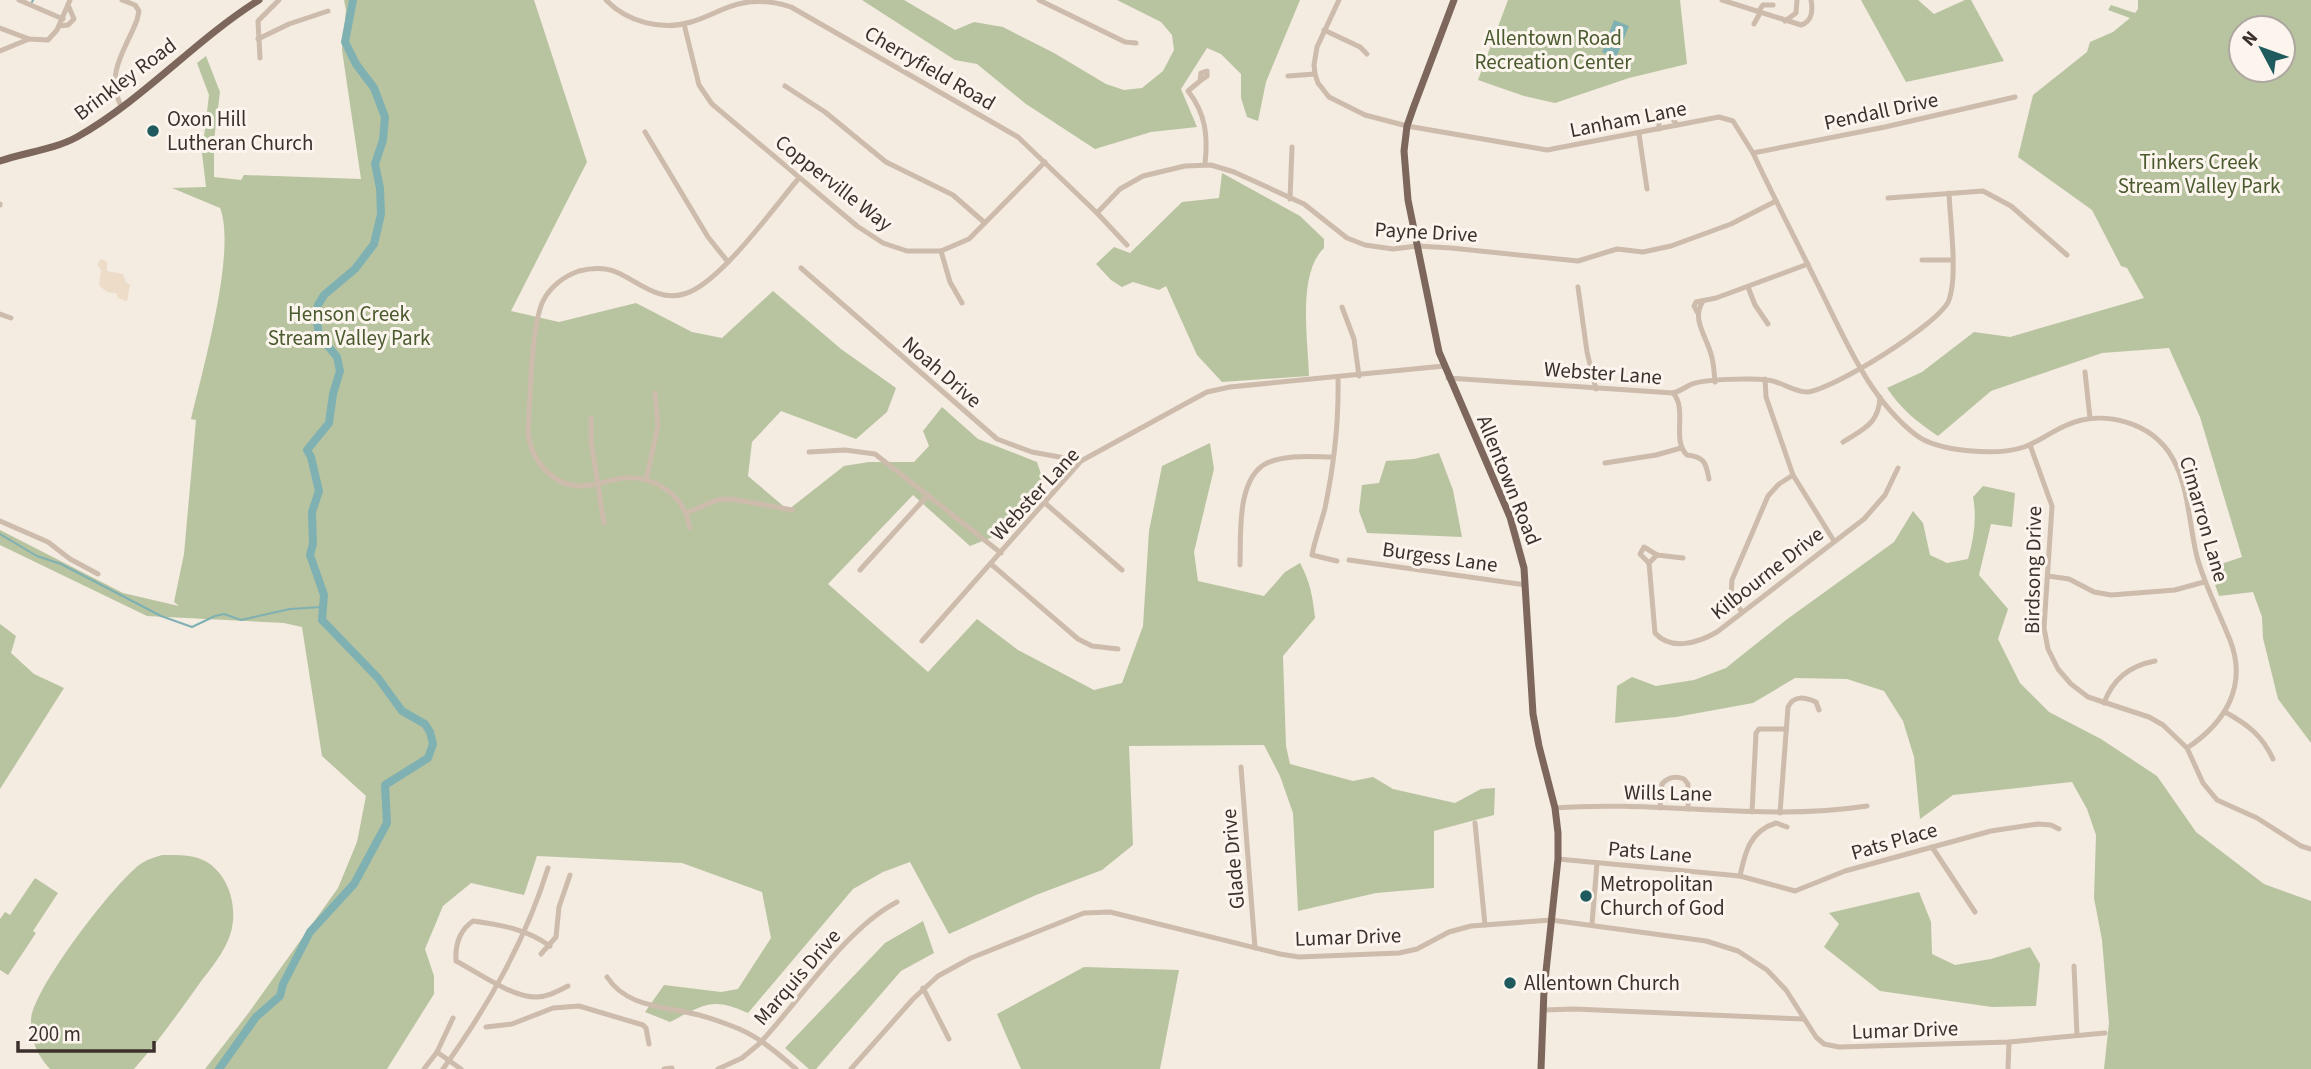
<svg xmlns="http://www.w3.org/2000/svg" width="2311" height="1069" font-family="'Source Sans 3',sans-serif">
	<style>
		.green { fill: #b8c4a0; fill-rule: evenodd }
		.plaza { fill: #ecdcc8 }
		.water { fill: #7fb0b2 }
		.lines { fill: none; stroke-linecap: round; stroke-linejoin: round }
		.stream { stroke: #7fb0b2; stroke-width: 2 }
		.river { stroke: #7fb0b2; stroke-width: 8 }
		.minor { stroke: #cdbbac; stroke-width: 5 }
		.major { stroke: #7d675c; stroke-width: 7 }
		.poi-dot { fill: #1f5a5e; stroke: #fbf5ee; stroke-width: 2.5 }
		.labels { text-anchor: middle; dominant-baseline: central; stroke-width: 6; stroke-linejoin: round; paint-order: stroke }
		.park-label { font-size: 21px; fill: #4a5a2e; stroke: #fbf5ee }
		.street-label { font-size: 21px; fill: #3b302b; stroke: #fbf5ee }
		.poi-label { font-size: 21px; fill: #3b302b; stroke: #fbf5ee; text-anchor: start }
	</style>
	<rect width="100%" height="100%" fill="#f4ebe1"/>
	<g class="green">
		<path d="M344,0H534L587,162L511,311L559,322L636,303L692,332L722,338L773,291L841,349L896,388L887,412L856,439L781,411L752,442L748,476L788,510L844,466L869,462H914L929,446L923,431L942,407L978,439L1037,462L1044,483L998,535L970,546L913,495L828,584L928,672L977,619L1018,650L1094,690L1122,683L1143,626L1149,531L1162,466L1210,443L1214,469L1194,552L1198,581L1264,596L1285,572L1300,563C1310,581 1313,598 1315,618L1283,656L1286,746L1290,764L1353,781L1373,777L1393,789L1455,803L1481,789L1495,788L1494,815L1434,831V888L1376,893L1298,911L1293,813L1280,776L1264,745L1129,746L1133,845L1102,870L1036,895L949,934L910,862L883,872L853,889L748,1013C712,996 703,1005 670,1022L645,1012L664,985L721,992L738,989L771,938L762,892L682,863L537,856L524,895L471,883L443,906L425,949L434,976V994L387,1069H205L247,1015L338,888L357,842L366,796L322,756L302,627L284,623L147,616L0,545V530L123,593L179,606L174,602L184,554L196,420L191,419C202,372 237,250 220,208L172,188L206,187L202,153L209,95L197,63L206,56L220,92L214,140V177L241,180L244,175L361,179L342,50L346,10Z"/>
		<polygon points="862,0 904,0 955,30 974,22 1003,27 1054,53 1106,84 1124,90 1142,88 1163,71 1174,50 1172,35 1161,22 1117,0 1300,0 1266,82 1258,121 1247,117 1241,98 1241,74 1221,54 1207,48 1181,89 1197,127 1151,132 1095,149 1026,104 977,64 955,60"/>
		<polygon points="1508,0 1680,0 1687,64 1629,78 1555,103 1524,96 1478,80"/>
		<polygon points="1861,0 1918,0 1934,14 1965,0 1971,0 2004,61 1906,82"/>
		<path d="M2138,0H2311V743L2278,699L2263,638L2262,617L2253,592L2219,596L2209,568L2242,557L2200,417L2169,348L2102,353L1991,391L1938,436C1917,422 1901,409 1887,388L1922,372L1974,332L2010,337L2144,298L2127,268L2121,266L2092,210L2018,157L2033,95L2087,52L2090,42L2113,32L2130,18L2108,10L2111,5L2135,13L2138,9ZM2283,28V70H2241V28Z"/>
		<path d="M1222,173L1300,216L1324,239V248C1297,274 1308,340 1309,376L1222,382L1197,355L1166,286L1159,290L1133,282L1122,287L1111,280L1096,264L1114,247L1130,253L1182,202L1219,198Z"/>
		<polygon points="1439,453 1453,490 1462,537 1367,533 1359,511 1362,485 1379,483 1386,461 1414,459"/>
		<path d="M1983,486L2015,493L2012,527L1991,524L1979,575L2008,609L1998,639L2020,683L2049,712L2101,739L2157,776L2196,832L2264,884L2311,901V1069H2104L2109,1023L2102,940L2094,898L2096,835L2087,809L2072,782L1953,795L1920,819L1914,757L1903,721L1884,691L1847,679L1795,678L1753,703L1676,717L1615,723L1617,686L1632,677L1656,686L1694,680L1726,668L1786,620L1894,542L1913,511L1923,523L1930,555L1947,563L1968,559C1974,538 1977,518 1973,497Z"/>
		<polygon points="0,624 16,636 11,653 34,674 64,688 0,789"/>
		<path d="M162,855C176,855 192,854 205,861C229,874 238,907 231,932C225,953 209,970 197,987C177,1015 157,1043 134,1069H50C37,1055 30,1039 31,1020C32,990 116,880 142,863C148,859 156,857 162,855Z"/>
		<polygon points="35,878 58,893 33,931 36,933 8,975 0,970 0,919 5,912 10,915"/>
		<polygon points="1919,892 1931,922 1932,954 1955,965 1991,959 2030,947 2040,964 2036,1006 1992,1007 1880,991 1824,947 1839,924 1829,913"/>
		<polygon points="923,921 934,953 901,971 816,1069 809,1069 785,1048 885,943"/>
		<polygon points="1084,967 1179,970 1160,1069 1021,1069 997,1014"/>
	</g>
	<polygon class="plaza" points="101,259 107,262 107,271 123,274 126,282 130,285 127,301 118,298 116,293 107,292 99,285 101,270 97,264"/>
	<polygon class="water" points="1614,20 1629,26 1616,58 1602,52"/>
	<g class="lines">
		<g class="stream">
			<polyline points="32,2 33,0"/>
			<polyline points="0,534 37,556 61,564 161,616 192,627 215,616 224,614 241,620 290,609 322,607"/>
		</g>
		<polyline class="river" points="219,1069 256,1017 280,996 283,984 310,932 354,884 387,823 385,785 428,758 433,744 430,732 425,724 402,711 378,678 322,620 324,595 310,555 313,544 312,512 319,491 311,457 307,450 329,423 333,394 340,371 337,357 319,335 316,316 318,305 324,295 355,269 374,244 381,214 380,188 375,164 383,140 385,117 374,88 356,64 345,42 353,0"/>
		<g class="minor">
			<polyline points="19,0 63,19"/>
			<path d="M606,0C627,22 662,31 691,22C709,17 725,6 743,3C759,0 776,2 791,7L1018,137L1097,213L1127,245"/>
			<polyline points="1039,0 1125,42 1136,43"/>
			<path d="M1339,0L1317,47L1314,65L1315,74L1318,83L1329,97L1365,115L1407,126L1547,150L1719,117L1733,121L1753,153C1773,196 1795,238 1816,281C1844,336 1867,397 1916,435C1938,452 1998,456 2024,447C2039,442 2052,431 2067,425C2103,409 2153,422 2173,459C2189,488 2189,525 2197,557C2205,586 2219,612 2230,640C2248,686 2225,723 2187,748"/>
			<path d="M1722,0L1801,25C1812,22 1813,10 1811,0"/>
			<polyline points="1758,12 1763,5 1773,5"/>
			<polyline points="1785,21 1796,13 1797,0"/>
			<polyline points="684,24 699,85 712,104 857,226 883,243 907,251 941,251 969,239 1045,162"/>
			<polyline points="1754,24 1760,13"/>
			<polyline points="59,26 68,25 74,19 68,5"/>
			<polyline points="0,28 29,39 48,40 57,30 70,0"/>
			<polyline points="1324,30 1360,47 1367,54"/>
			<polyline points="258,39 289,24 328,11"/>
			<polyline points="0,51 29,39"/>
			<polyline points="260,58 258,21 279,0"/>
			<polyline points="1288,76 1315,74"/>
			<path d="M1200,81L1207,76V71L1201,73L1200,81L1188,91C1206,114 1208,136 1205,164"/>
			<polyline points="785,86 825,112 886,162 953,195 985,223"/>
			<path d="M121,106C105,73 125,51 137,20L139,11L135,5L122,0"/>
			<polyline points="1659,129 1659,120 1671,116 1677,125"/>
			<polyline points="645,132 708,237 728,262"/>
			<polyline points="1639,134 1647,189"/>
			<polyline points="1753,153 1885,127 2015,97"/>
			<polyline points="1888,198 1983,191 2011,206 2067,255"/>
			<polyline points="1290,199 1292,147"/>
			<polyline points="0,204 0,205"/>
			<polyline points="1097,213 1120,189 1143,176 1185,166 1211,165 1234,172 1304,204 1347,238 1365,245 1393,249 1417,246 1451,248 1578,261 1617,249 1643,252 1671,246 1731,224 1776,201"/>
			<polyline points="941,251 950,282 962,303"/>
			<polyline points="1922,260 1952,260"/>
			<polyline points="801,268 997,439 1032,452 1081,461"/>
			<polyline points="1578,287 1587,352 1596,389"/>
			<polyline points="1748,287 1755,305 1768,324"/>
			<path d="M1703,301C1691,318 1706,336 1711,354C1714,363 1714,372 1715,382"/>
			<polyline points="1342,307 1354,339 1359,376"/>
			<polyline points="1697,312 1694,306 1696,302 1716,298 1808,264"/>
			<polyline points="0,314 11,318"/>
			<polyline points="2085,372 2090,418"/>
			<path d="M1448,378L1673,393C1681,391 1685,387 1692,384C1704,379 1752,378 1767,380C1781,381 1793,392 1807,392C1833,390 1941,323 1949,300C1958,275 1950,221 1949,193"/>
			<polyline points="1765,379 1766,397 1793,475 1834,541"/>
			<path d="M1673,393C1688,409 1671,440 1687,455C1704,457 1706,462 1709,479"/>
			<polyline points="591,418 591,441 604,523"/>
			<path d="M1843,442C1863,429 1879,424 1880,397"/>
			<polyline points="2030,445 2052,506 2044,628 2048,649 2058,669 2071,684 2088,697 2149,717 2163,725 2187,748 2203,783 2217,800 2257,818 2301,846 2311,849"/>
			<polyline points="809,452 845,450 875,454 1001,553"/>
			<polyline points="1605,463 1656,455 1681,448"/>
			<polyline points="646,480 658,426 655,393"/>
			<polyline points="1045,503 1122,570"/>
			<polyline points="686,513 717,500 732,499 792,510"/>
			<polyline points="0,521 48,542 70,559 98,574"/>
			<path d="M690,528C684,495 655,475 623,478C609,480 595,486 580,486C552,485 531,460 528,433C530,402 531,326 543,301C550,287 564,276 579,271C591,268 604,267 616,272C638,281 658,302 684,294C719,285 774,207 799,178"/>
			<path d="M1657,555L1649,563L1655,633C1671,651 1698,643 1717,632L1864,519L1885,495L1898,468"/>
			<polyline points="1349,560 1526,585"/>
			<path d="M1337,561L1312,555C1315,539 1321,524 1325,508C1334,465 1339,422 1338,378"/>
			<polyline points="1649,563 1640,554 1644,547 1657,555 1683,558"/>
			<polyline points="991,564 1078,639 1092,646 1118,649"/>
			<path d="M1240,565C1241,536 1236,478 1267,463C1287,454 1313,457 1333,457"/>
			<polyline points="860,570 928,495"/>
			<polyline points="2048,576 2069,579 2094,592 2111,595 2175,590 2204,582"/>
			<polyline points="1742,612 1731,596 1732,580 1768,496 1779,484 1793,475"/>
			<polyline points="922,641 1081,461 1194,399 1207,392 1230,387 1444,366"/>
			<path d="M2104,703C2113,679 2129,666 2155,661"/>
			<path d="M2225,712C2247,724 2262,735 2273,759"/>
			<polyline points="1241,767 1255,948"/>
			<path d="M1555,808C1659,800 1763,822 1867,806"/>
			<path d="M1660,808L1662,784C1668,777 1676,776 1684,779L1688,784V809"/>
			<polyline points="1752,812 1756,733 1759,729 1786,729"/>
			<path d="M1780,813L1788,707C1794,695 1804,697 1816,702L1819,710"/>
			<polyline points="1475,823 1485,925"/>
			<polyline points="1932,847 1975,912"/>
			<polyline points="1558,859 1740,876 1795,891 1845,871 1991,831 2038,824 2051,825 2059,829"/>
			<path d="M1740,876C1745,852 1750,831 1776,823L1787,827"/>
			<polyline points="1592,924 1597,863"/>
			<path d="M550,946C526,929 502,925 473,921C460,930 455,945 456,961C477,972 513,998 537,997C548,997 558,991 568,986"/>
			<polyline points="541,954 556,937 559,907 570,875"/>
			<polyline points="2074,966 2077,1035"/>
			<path d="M607,977C626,1006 660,1006 690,1013C705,1016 719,1021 732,1026C757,1035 776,1052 796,1069"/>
			<polyline points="923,988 949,1039"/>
			<polyline points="1543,1010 1574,1009 1803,1019"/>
			<polyline points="486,1027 512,1024 553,1008 579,1006 643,1025 646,1028 649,1044"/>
			<polyline points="437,1052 461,1069"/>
			<polyline points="424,1069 437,1052 453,1018"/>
			<path d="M443,1069C488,1006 525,942 548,868"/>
			<polyline points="664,1069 672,1068"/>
			<path d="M718,1069L742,1058L759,1044C799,1002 846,928 897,902"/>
			<polyline points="851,1069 913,999 938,976 971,958 1084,913 1110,912 1280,954 1299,957 1399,953 1417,949 1449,932 1471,926 1551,920 1706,941 1738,951 1767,970 1786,990 1816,1037 1824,1044 1839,1047 2009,1042 2105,1033"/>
			<polyline points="2008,1069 2009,1042"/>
		</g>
		<g class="major">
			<polyline points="1454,0 1414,106 1407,126 1404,151 1408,200 1439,352 1510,517 1524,568 1533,714 1539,746 1555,808 1558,833 1558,859 1544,990 1541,1069"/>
			<path d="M0,161C26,152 53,150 77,137C143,100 195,40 259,0"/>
		</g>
	</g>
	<g class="poi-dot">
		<circle cx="153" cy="131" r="7"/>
		<circle cx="1586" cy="896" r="7"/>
		<circle cx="1510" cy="983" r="7"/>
	</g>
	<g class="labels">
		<g class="park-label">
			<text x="1553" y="38">Allentown Road<tspan x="1553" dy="24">Recreation Center</tspan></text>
			<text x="2199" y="162">Tinkers Creek<tspan x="2199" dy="24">Stream Valley Park</tspan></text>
			<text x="349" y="314">Henson Creek<tspan x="349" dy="24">Stream Valley Park</tspan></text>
		</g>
		<g class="street-label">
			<text transform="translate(930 68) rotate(30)">Cherryfield Road</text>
			<text transform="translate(125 79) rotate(-37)">Brinkley Road</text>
			<text transform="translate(1881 111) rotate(-12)">Pendall Drive</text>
			<text transform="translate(1628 119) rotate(-11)">Lanham Lane</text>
			<text transform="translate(834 183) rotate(38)">Copperville Way</text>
			<text transform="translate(1426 232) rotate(3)">Payne Drive</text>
			<text transform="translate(942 372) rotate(41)">Noah Drive</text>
			<text transform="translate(1603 373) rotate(4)">Webster Lane</text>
			<text transform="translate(1509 480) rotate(68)">Allentown Road</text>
			<text transform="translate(1035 494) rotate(-47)">Webster Lane</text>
			<text transform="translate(2204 519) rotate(74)">Cimarron Lane</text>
			<text transform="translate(1440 557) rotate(8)">Burgess Lane</text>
			<text transform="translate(2033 570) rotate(-89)">Birdsong Drive</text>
			<text transform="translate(1767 573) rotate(-38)">Kilbourne Drive</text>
			<text transform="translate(1668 793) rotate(1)">Wills Lane</text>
			<text transform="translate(1894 841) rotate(-16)">Pats Place</text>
			<text transform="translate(1650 852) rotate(5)">Pats Lane</text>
			<text transform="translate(1233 859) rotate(-95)">Glade Drive</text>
			<text transform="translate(1348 937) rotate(-2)">Lumar Drive</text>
			<text transform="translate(797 977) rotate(-49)">Marquis Drive</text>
			<text transform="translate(1905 1030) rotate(-2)">Lumar Drive</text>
		</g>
		<g class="poi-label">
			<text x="167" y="119">Oxon Hill<tspan x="167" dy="24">Lutheran Church</tspan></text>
			<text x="1600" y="884">Metropolitan<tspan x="1600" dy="24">Church of God</tspan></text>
			<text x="1524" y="983">Allentown Church</text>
		</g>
	</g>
	<g transform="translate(2262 49) rotate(311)"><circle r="33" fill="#fbf5ee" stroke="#aea6a0" stroke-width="2"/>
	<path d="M0-5L12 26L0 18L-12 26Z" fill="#1f5a5e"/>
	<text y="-10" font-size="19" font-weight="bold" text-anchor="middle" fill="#3b302b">N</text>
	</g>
	<path d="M18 1041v10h136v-10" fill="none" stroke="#3b302b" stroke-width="3.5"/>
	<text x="28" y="1041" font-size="21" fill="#3b302b" stroke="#fbf5ee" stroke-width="5" paint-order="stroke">200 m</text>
</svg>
